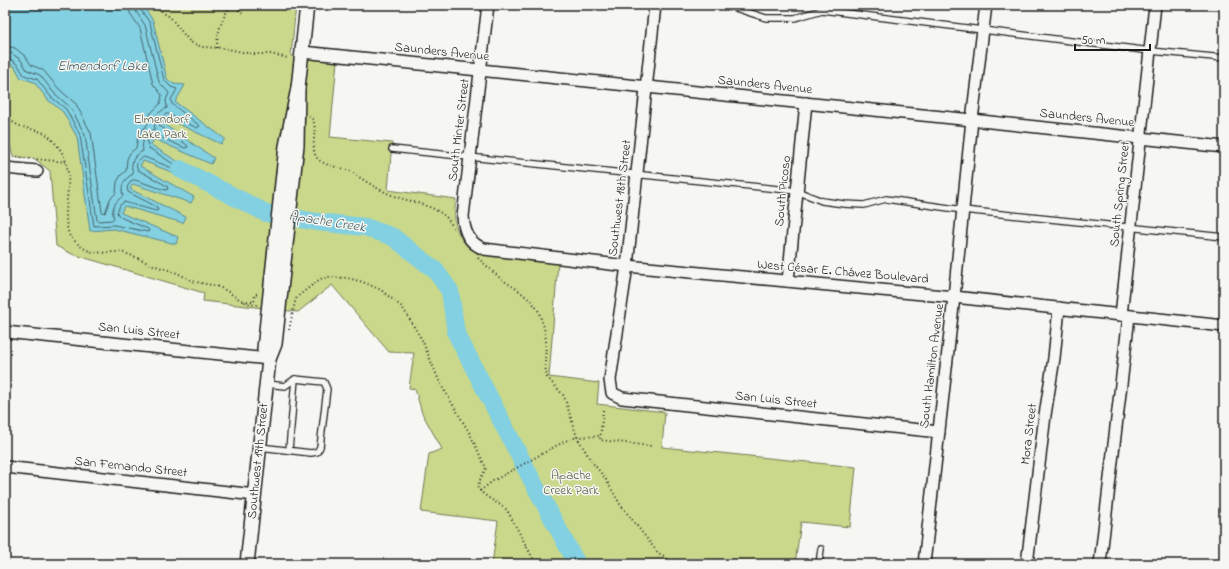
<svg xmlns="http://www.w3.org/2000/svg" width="1229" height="569" font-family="'Indie Flower',sans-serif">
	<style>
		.built { fill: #e2eaf5 }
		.green { fill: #c9d88b; stroke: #727a54 }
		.water { fill: #82d0e1; stroke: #598892 }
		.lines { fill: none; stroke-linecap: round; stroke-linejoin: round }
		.shore { stroke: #45646b; stroke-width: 1 }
		.river { stroke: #82d0e1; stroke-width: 18 }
		.service-casing { stroke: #1c1c1c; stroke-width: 8 }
		.minor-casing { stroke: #1c1c1c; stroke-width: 14 }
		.tertiary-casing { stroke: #1c1c1c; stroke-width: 16 }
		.path { stroke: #1c1c1c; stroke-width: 2; stroke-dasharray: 1 3; stroke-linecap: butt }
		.service { stroke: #f6f6f2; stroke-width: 5.5 }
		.minor { stroke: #f6f6f2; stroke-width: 11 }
		.tertiary { stroke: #f6f6f2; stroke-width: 13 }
		.labels { text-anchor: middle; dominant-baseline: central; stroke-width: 3; stroke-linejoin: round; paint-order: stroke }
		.street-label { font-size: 13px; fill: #1c1c1c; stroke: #f6f6f2 }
		.park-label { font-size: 13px; fill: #50543d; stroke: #f6f6f2 }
		.water-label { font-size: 14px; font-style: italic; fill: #405b61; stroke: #f6f6f2 }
	</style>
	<rect width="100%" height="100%" fill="#f6f6f2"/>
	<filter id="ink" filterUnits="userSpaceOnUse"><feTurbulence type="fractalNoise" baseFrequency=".025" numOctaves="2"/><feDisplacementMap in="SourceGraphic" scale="8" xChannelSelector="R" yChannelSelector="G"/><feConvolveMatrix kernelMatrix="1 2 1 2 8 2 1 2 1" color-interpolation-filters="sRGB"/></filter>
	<g filter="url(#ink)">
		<polygon class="built" points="5,129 13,156 5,155"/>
		<path class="green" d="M5,5H296L291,56L337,61L330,137L392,143L388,190L456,199C454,215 453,227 463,241C465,243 467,246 469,248C480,256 542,260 558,262L549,377L599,383L597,404L665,412L662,447L856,467L850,527L801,522L795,564H492L498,521L421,512L429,454L442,449L422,413L415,389L409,388L414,353L389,352L332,285L298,312L203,301L204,293L72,254L56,246L50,171L35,159L13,156L5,129Z"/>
		<polygon class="water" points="5,5 143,5 153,21 167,79 174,84 185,85 175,102 225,139 221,144 166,118 162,123 214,158 211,164 154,139 151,145 203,177 200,183 143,161 140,166 194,197 191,203 133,184 130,189 186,217 183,223 124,206 121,213 178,237 176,244 114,229 90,231 77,137 63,112 48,100 34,82 21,78 15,67 5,60"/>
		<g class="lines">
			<g class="shore">
				<polyline points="5,46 15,48 26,57 31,65 43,70 59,89 76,104 91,133 102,212 105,213 110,199 116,193 117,182 121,175 126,171 127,159 130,153 136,148 138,136 147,125 150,114 160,104 162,95 153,84 140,28 130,13 128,5"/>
				<path d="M5,52L11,53L21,60L27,70L40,75L54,93L71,108L85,135L97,220L99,221L112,220L114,218C110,208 116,201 123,196C120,185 124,179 133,174C130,163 133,156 143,151C141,141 145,134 155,129C153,118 157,112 167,108L166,100L169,93L159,82L145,25L135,10L134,5"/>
				<path d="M5,57H8L18,65L24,75L37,79L51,97L66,109L80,135L94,226L114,225L148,232L149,231L148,229L120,217L117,213L120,205L124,202L156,211L158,210L157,207L128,192L127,187L132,180H135L165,190L168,189L167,186L138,170C135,166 137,162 140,159L144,157L175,169L178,167L149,148L147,142L151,136L155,135L185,148L188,147L187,145L160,126L159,120L165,114H168L197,128L200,126L172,104L171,100L177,89L171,87L164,80L150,23L140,9V5"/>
			</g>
			<polyline class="river" points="180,169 266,213 317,222 365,227 393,237 435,270 450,291 456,333 534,484 577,564"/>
			<defs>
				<g id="service">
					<polyline points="726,5 766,18 795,18 822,10 1151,51 1224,58"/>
					<polyline points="392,149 797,191 822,201 844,204 864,205 886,199 963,210 1224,237"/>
					<polyline points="260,447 311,453 317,452 320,447 327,389 324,382 295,379 285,386 267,384"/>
					<polyline points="289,450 295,379"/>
					<polyline points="819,564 821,549"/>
				</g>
				<g id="minor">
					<path d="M488,5L463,216C464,232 469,243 484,249L627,266L954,297L1224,326"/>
					<polyline points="655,5 627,266 610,380 612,393 622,398 939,432"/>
					<polyline points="302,52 972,120 1224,147"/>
					<polyline points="5,168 37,171"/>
					<polyline points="788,281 806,103"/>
					<polyline points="1121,315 1155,5"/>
					<polyline points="5,332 269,359"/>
					<polyline points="5,467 255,495"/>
					<polyline points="924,564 954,297 972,120 986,5"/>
					<polyline points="1027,564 1045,415 1054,358 1059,308"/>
					<polyline points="1100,564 1129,316"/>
				</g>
				<g id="tertiary">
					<polyline points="298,88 307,5"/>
					<polyline points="247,564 269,359 275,344 297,145 298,88 286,146 264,349 269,359"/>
				</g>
			</defs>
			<use href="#service" class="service-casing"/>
			<use href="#minor" class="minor-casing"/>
			<use href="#tertiary" class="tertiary-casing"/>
			<g class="path">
				<polyline points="151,5 170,17 190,42 202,47 223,48 252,54 270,54 288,58"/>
				<polyline points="232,5 244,14"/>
				<path d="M217,48C217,32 222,18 231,5"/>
				<path d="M5,113C13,129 30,127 44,133C50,136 55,143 59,148C79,176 59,208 69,234C70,238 74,240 77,243C88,254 99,253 113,252C126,251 136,258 148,263C157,267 167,269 177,273C182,275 187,279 193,281C202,284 211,284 219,287C233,293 241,304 257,305"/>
				<path d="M309,116C323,124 304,153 322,162C331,167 340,167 349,170C352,172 355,175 359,177C367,182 376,188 385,192C405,203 444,203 453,228"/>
				<polyline points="5,156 66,162"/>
				<polyline points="478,258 501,279 518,290 532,302 538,310 544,327 546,340 545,366 547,377 564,396 577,437 592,462 605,478 620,504 658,553 664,556 670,564"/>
				<polyline points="243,301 254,302 255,294 258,294 257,296"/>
				<path d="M289,330L295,302L297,297L320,279L329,277L347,278L363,282L381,290L402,307L410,320L422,340L440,383L469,432L486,468L479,482L478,488C485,498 498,502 507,510L536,564"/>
				<polyline points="603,410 600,440 651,446"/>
				<polyline points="480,491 493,481 565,441 577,437 601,436"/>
			</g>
			<use href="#service" class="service"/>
			<use href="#minor" class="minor"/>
			<use href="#tertiary" class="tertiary"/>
		</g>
	</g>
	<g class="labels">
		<g class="street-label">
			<text transform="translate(442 52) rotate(6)">Saunders Avenue</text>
			<text transform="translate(765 85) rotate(6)">Saunders Avenue</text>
			<text transform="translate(1087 118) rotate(6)">Saunders Avenue</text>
			<text transform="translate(459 130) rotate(-83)">South Minter Street</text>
			<text transform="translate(783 191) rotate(-84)">South Picoso</text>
			<text transform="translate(1120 194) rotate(-84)">South Spring Street</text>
			<text transform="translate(620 198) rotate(-83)">Southwest 18th Street</text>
			<text transform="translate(843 272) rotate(5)">West César E. Chávez Boulevard</text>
			<text transform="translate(139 331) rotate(6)">San Luis Street</text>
			<text transform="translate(932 366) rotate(-83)">South Hamilton Avenue</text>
			<text transform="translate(776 400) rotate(6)">San Luis Street</text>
			<text transform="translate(1029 434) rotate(-83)">Mora Street</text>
			<text transform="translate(258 461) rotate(-84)">Southwest 19th Street</text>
			<text transform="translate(131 467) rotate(6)">San Fernando Street</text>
		</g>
		<g class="park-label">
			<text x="162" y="119">Elmendorf<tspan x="162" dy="15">Lake Park</tspan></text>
			<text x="571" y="475">Apache<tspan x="571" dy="15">Creek Park</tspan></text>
		</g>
		<g class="water-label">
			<text x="102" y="66">Elmendorf Lake</text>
			<text transform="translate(327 222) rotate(9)">Apache Creek</text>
		</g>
	</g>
	<rect width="1229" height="569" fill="none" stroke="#f6f6f2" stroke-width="20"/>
	<rect x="10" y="10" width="1209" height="549" fill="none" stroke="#1c1c1c" stroke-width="1.5" filter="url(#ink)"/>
	<path d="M1075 44v6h75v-6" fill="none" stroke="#1c1c1c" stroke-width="2"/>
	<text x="1081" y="44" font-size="12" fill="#1c1c1c" stroke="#f6f6f2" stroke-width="3" paint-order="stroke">50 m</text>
</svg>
